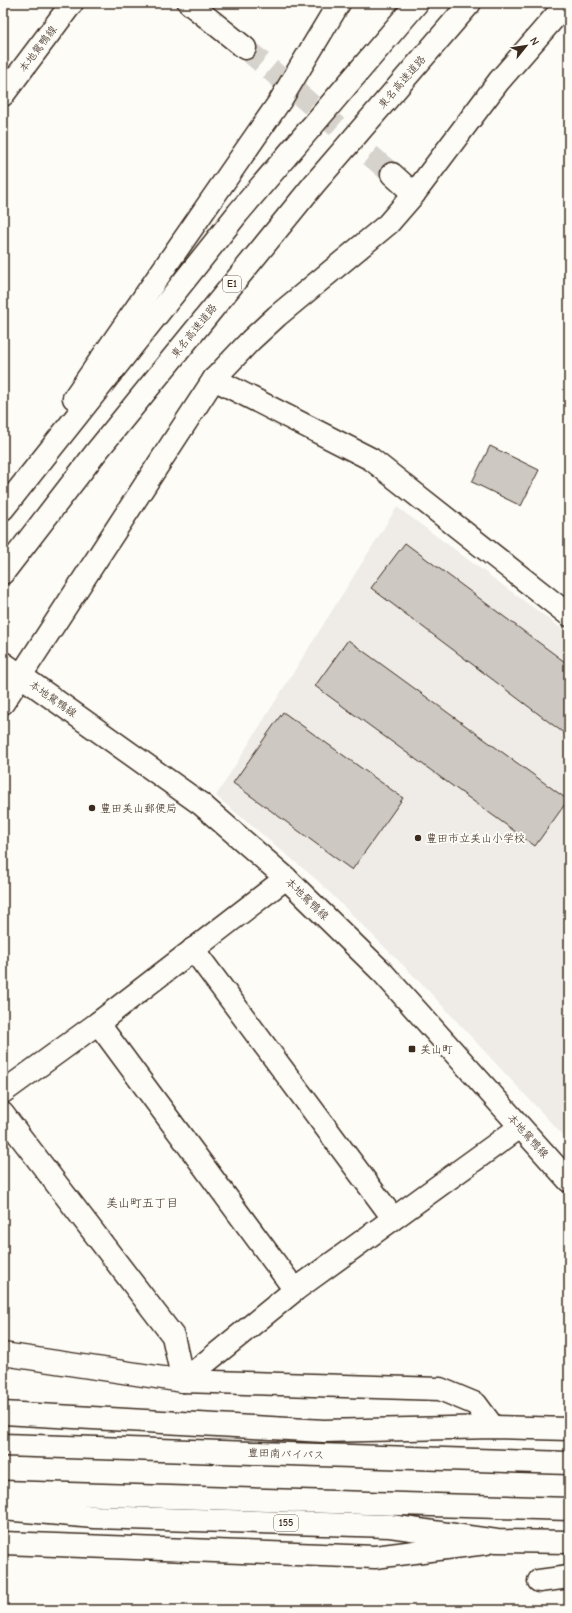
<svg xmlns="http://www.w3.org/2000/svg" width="572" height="1613" font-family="'Comic Neue','Klee One',sans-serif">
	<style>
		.built { fill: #efece7 }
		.building { fill: #cdc8c2; stroke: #3b2a1e }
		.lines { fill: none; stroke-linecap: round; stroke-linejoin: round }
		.minor-tunnel { stroke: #d6d2cc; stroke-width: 22; stroke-dasharray: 22 11; stroke-linecap: butt }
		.minor-casing { stroke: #3b2a1e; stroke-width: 25 }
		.major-casing { stroke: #3b2a1e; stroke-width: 25 }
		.highway-casing { stroke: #3b2a1e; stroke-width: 25 }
		.minor { stroke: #fdfcf7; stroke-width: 22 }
		.major { stroke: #fdfcf7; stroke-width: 22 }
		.highway { stroke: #fdfcf7; stroke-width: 22 }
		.poi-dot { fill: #3b2a1e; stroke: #fdfcf7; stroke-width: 1.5 }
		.labels { text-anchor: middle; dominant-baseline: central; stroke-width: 3.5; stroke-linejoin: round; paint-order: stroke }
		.shield { fill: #fdfcf7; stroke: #75695f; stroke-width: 1 }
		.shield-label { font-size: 10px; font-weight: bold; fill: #3b2a1e }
		.street-label { font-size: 11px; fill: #3b2a1e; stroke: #fdfcf7 }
		.poi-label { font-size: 11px; fill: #3b2a1e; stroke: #fdfcf7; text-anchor: start }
		.neighbourhood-label { font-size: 12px; fill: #3b2a1e; stroke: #fdfcf7 }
	</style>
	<rect width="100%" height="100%" fill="#fdfcf7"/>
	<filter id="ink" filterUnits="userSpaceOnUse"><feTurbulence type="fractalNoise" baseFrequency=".025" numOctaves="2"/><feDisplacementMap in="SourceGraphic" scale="8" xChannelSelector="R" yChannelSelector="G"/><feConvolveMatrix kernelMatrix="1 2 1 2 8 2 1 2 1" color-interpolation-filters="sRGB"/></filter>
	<g filter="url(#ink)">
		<polygon class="built" points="397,507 569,634 569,1142 423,985 317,880 216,796"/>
		<g class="building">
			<polygon points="490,446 539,470 521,506 472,482"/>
			<polygon points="405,543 569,665 569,737 371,588"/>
			<polygon points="348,640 568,800 535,846 315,686"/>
			<polygon points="283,712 403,798 352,870 233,783"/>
		</g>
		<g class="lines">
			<polyline class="minor-tunnel" points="245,48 392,174"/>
			<defs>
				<g id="minor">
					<polyline points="189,3 245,48"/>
					<polyline points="392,174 414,194"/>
					<polyline points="214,379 371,459 569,615"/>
					<polyline points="3,703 214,379 251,340 277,316 388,224 414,194 499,81 567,3"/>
					<polyline points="193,949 393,1218"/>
					<polyline points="98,1023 295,1290"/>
					<polyline points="3,1092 98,1023 286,878"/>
					<polyline points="3,1114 173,1336 183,1381 295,1290 520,1127"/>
					<polyline points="3,1354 183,1381 440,1389 476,1404 493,1427"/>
					<polyline points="3,1543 375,1557 486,1543"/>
					<polyline points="539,1581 569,1577"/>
				</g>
				<g id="major">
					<polyline points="3,95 72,3"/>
					<polyline points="3,663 201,804 286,878 383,973 569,1181"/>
				</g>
				<g id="highway">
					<polyline points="74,398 280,101 339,3"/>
					<polyline points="3,509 238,213 417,3"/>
					<polyline points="3,573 97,451 315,183 470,3"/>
					<polyline points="3,1413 324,1431 493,1427 569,1429"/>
					<polyline points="3,1445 569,1463"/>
					<polyline points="3,1492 569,1509"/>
					<polyline points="3,1509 94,1517 390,1526 497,1541 569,1542"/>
				</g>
			</defs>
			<use href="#minor" class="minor-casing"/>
			<use href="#major" class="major-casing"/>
			<use href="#highway" class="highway-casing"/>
			<use href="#minor" class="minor"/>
			<use href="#major" class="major"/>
			<use href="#highway" class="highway"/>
		</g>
	</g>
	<g class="poi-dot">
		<circle cx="92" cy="808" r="4"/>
		<circle cx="418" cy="838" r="4"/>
		<rect x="408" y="1045" width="8" height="8" rx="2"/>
	</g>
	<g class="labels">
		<g class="shield">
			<rect x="223" y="276" width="18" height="16" rx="3"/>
			<rect x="274" y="1515" width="24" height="16" rx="3"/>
		</g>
		<g class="shield-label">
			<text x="232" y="284">E1</text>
			<text x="286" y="1523">155</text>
		</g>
		<g class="street-label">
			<text transform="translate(38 49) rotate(-53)">本地鴛鴨線</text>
			<text transform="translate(402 82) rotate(-49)">東名高速道路</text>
			<text transform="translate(194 331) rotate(-51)">東名高速道路</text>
			<text transform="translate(53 699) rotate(35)">本地鴛鴨線</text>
			<text transform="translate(307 899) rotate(44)">本地鴛鴨線</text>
			<text transform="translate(528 1136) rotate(48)">本地鴛鴨線</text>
			<text transform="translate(286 1454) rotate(2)">豊田南バイパス</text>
		</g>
		<g class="poi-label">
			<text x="100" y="808">豊田美山郵便局</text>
			<text x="426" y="838">豊田市立美山小学校</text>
			<text x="420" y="1049">美山町</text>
		</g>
		<g class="neighbourhood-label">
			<text x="142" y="1203">美山町五丁目</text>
		</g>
	</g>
	<rect width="572" height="1613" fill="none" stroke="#fdfcf7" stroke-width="16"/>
	<rect x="8" y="8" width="556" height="1597" fill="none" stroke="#3b2a1e" stroke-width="1.5" filter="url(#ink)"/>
	<g transform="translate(526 46) rotate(60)" stroke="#fdfcf7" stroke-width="3" paint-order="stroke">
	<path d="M0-3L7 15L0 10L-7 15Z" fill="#3b2a1e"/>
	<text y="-6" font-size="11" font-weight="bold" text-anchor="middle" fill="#3b2a1e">N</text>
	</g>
</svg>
